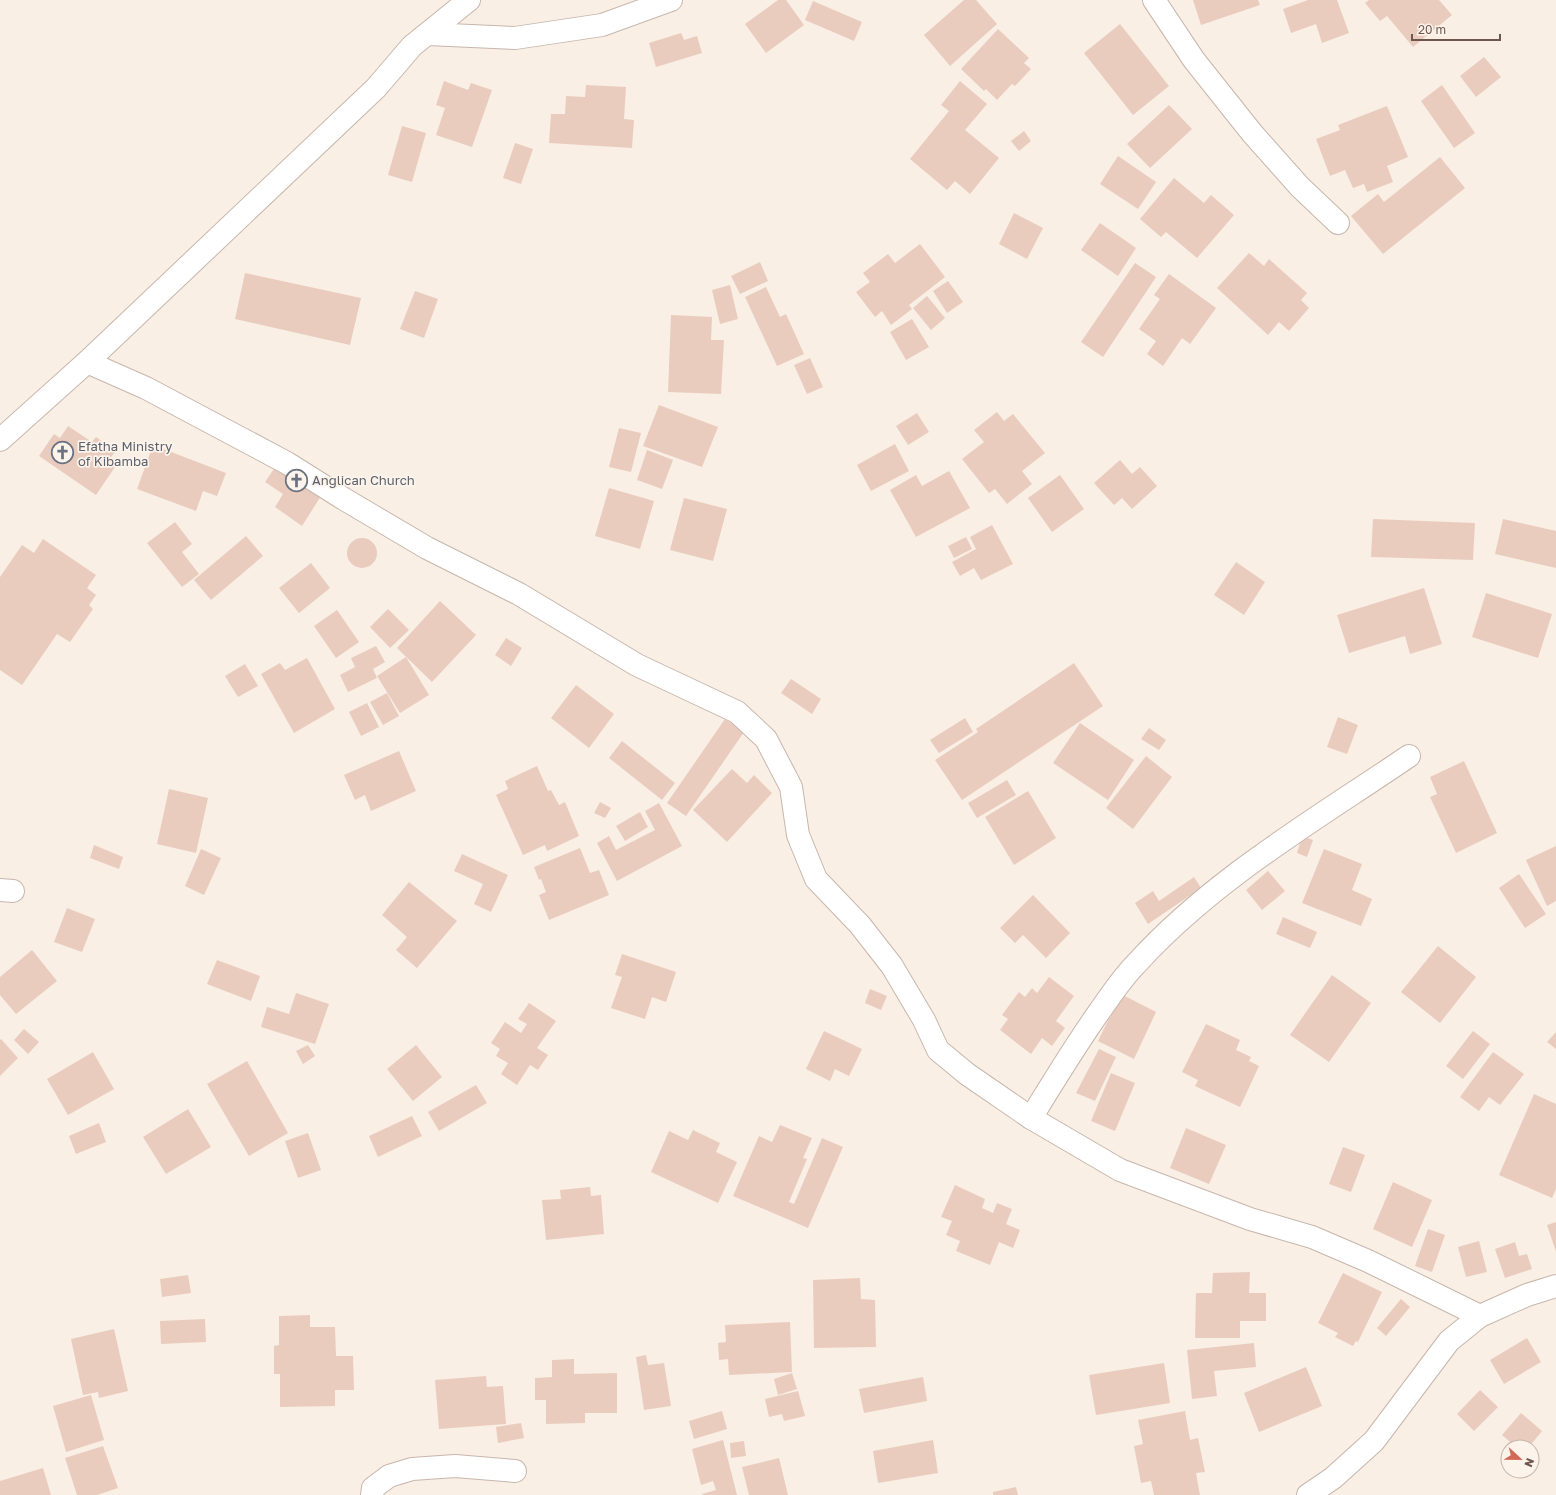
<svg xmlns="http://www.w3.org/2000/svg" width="1556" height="1495" font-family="'Golos Text',sans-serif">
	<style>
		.building { fill: #eaccbf }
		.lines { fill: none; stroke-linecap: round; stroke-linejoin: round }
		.minor-casing { stroke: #c8b6ac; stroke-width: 24 }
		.minor { stroke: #fff; stroke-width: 22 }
		.labels { text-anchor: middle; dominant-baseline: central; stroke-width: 3.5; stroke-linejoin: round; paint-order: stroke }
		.worship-label { font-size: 13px; fill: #5b616d; stroke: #fcf3ea; text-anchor: start }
	</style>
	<rect width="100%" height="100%" fill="#f9efe4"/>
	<g class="building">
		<polygon points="778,0 786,0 804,25 766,53 745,24"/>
		<polygon points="964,0 976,0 997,24 950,66 924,35"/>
		<polygon points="1193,0 1258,0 1260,5 1201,25"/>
		<polygon points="1308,0 1337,0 1349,33 1322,43 1316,24 1291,33 1283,9"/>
		<polygon points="1369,0 1439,0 1452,15 1413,47 1387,16 1380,21 1365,3"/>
		<polygon points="813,1 862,22 854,41 805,20"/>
		<polygon points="1120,24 1169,86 1133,115 1084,53"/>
		<polygon points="998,29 1029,58 1024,63 1031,69 1015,86 1012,84 997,100 986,89 984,91 961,69"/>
		<polygon points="681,33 684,40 697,36 702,53 656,67 649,43"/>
		<polygon points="1484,57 1501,77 1476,97 1460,76"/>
		<polygon points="444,81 468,90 471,83 492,90 472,147 436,135 445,108 436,105"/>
		<polygon points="960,81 987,104 965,130 999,158 970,194 955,181 947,190 910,159 949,111 941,105"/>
		<polygon points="586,85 626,87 624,119 634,120 632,148 549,143 551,114 565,114 566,96 585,97"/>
		<polygon points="1442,85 1475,133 1454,148 1421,101"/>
		<polygon points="1169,105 1192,129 1150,168 1127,144"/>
		<polygon points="1387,106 1408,157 1387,166 1393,182 1367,192 1364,184 1353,188 1345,170 1330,176 1316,139 1340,130 1338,125"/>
		<polygon points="402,126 426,133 412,182 388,175"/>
		<polygon points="1024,131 1031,141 1019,151 1011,141"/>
		<polygon points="515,143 533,149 521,184 503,178"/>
		<polygon points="1118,156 1156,182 1138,209 1100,184"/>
		<polygon points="1440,157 1465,188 1383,254 1351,216 1378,194 1384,202"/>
		<polygon points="1174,178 1204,203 1211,195 1234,215 1197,258 1166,232 1161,237 1140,219"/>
		<polygon points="1014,213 1043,228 1027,259 999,244"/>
		<polygon points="1100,223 1136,248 1118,276 1081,250"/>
		<polygon points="920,244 945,277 909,305 912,309 891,325 882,311 875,317 856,292 870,282 863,273 888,254 895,263"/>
		<polygon points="1249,253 1264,266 1269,259 1307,293 1301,300 1309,308 1289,331 1279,322 1268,335 1217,288"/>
		<polygon points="760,262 768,281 740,294 731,276"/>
		<polygon points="1135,263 1156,277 1103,357 1081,342"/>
		<polygon points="245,273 361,298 350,345 235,319"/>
		<polygon points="1169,274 1216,308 1190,344 1182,338 1163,366 1147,354 1156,341 1139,329 1160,299 1154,295"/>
		<polygon points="948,281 963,302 947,313 933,291"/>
		<polygon points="730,285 738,319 720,324 712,290"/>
		<polygon points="766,287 780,317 786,314 804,354 777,366 745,297"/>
		<polygon points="415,291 438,299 424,338 400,329"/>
		<polygon points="927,296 945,318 931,330 913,308"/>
		<polygon points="671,315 712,317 711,340 724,340 721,394 668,392"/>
		<polygon points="912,319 929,347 906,360 890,332"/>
		<polygon points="810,358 823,387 807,394 794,365"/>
		<polygon points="659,405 718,427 702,467 643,446"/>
		<polygon points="997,412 1004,421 1013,414 1045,453 1022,471 1032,484 1007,504 995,489 989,493 962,459 984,442 974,430"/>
		<polygon points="917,413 929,432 908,445 896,426"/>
		<polygon points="68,426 92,442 96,437 116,451 110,458 117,464 96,495 39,456 54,434 60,438"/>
		<polygon points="619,428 641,433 631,472 609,467"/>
		<polygon points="895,444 909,471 871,491 857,465"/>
		<polygon points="153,445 226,473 217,496 203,491 196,511 137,489"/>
		<polygon points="647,450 673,460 662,489 637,480"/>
		<polygon points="1120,460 1132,474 1140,467 1157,486 1132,509 1122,498 1114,505 1094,483"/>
		<polygon points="276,466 321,496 302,526 275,507 283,494 265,482"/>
		<polygon points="949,471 970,508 916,537 890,490 916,475 922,486"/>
		<polygon points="1060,475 1084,509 1052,532 1028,498"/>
		<polygon points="609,488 654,501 640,549 595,536"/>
		<polygon points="684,498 727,509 713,561 670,550"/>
		<polygon points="1373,519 1475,523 1473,560 1371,557"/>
		<polygon points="1503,519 1556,531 1556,568 1495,554"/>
		<polygon points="175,522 192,544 182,552 199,574 182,587 147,543"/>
		<polygon points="992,525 1013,564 981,580 974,568 960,576 952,562 976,549 970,537"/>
		<polygon points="246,536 263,556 211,600 194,580"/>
		<polygon points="966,537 972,549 954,558 948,546"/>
		<circle cx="362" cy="553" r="15"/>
		<polygon points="43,539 96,575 87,588 96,595 89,605 93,609 70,642 57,634 22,685 0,670 0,577 22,545 34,553"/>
		<polygon points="1236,562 1265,582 1244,615 1214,595"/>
		<polygon points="311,563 330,588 299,613 279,588"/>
		<polygon points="1424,588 1442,644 1410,654 1405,636 1349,653 1337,615"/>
		<polygon points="1486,593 1552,614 1538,658 1472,637"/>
		<polygon points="440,601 476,635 432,682 397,648"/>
		<polygon points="388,609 409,630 390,648 370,627"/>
		<polygon points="337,610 359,642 336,658 314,626"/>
		<polygon points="506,638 522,648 511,666 495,655"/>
		<polygon points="376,646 385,662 373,669 377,678 348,692 340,675 355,667 351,658"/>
		<polygon points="406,657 429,695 400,713 377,676"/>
		<polygon points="307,658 335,709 294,733 261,674 280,663 285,670"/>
		<polygon points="1074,663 1103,706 962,800 935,760 978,732 976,729"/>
		<polygon points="245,664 258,686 238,697 225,676"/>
		<polygon points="791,679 821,699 812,714 781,693"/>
		<polygon points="576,685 614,714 589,748 551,718"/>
		<polygon points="387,693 399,716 383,725 370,702"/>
		<polygon points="367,703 379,727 361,736 349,712"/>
		<polygon points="1338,717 1358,725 1347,754 1327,747"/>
		<polygon points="965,718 973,732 939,753 930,740"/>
		<polygon points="725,719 744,732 686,816 667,803"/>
		<polygon points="1080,723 1134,760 1108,800 1053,763"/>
		<polygon points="1149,728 1166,740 1159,750 1141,739"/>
		<polygon points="622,741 675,783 662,800 609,758"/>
		<polygon points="399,751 416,791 371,811 365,795 355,800 344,775"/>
		<polygon points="1146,756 1172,777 1133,829 1106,808"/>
		<polygon points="1464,761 1497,833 1456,853 1430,797 1437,794 1430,777"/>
		<polygon points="537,766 548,791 551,790 559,805 565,802 579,836 547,851 545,845 523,855 496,795 508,789 505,781"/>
		<polygon points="732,769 747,783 754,775 772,793 727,842 693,810"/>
		<polygon points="1007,780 1016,795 977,818 968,803"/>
		<polygon points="169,789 208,798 196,853 157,844"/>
		<polygon points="1028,791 1056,838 1014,865 985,817"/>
		<polygon points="600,802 611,808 605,818 594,813"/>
		<polygon points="659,803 682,846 617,881 597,843 609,836 616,850 655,830 645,811"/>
		<polygon points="640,812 648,827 625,841 616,826"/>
		<polygon points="1302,836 1313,840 1307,857 1297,853"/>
		<polygon points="94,845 123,857 119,869 90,858"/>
		<polygon points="1556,846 1556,901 1547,906 1526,860"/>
		<polygon points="580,848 590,873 599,870 609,895 549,920 539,895 546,892 541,879 539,880 534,867"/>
		<polygon points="201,849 221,858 204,895 185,886"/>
		<polygon points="1324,849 1362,864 1352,890 1372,899 1361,926 1302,903"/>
		<polygon points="462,854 508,875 491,912 474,904 483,884 454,871"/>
		<polygon points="1268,871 1285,891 1262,910 1246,890"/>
		<polygon points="1519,874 1546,914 1525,928 1499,888"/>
		<polygon points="1194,877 1201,888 1148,924 1135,903 1153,891 1159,901"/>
		<polygon points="409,882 457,921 417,968 396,950 407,937 382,915"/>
		<polygon points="1033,895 1070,933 1046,958 1023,935 1015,943 1000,928"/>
		<polygon points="67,908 95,919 82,952 54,942"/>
		<polygon points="1283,917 1317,932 1310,948 1276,934"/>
		<polygon points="1438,946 1476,977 1440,1023 1401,992"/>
		<polygon points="32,950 57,981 16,1014 0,995 0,977"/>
		<polygon points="622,954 676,972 666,1002 652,997 645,1019 611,1008 622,977 615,975"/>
		<polygon points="217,960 260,976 251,1001 207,984"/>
		<polygon points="1332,975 1371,1003 1329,1062 1290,1035"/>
		<polygon points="1049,977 1074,996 1056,1021 1065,1028 1052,1046 1042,1038 1031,1054 1000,1030 1008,1019 1002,1015 1019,992 1025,997 1032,988 1037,993"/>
		<polygon points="870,989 887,996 881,1010 865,1003"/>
		<polygon points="296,993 329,1004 315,1044 261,1027 267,1007 289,1014"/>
		<polygon points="1121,994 1156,1012 1134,1059 1098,1041"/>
		<polygon points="529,1003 556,1021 537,1048 548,1055 538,1070 530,1065 517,1085 501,1074 508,1063 496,1056 500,1049 491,1043 505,1022 521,1033 527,1024 518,1019"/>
		<polygon points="1206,1024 1240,1040 1236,1050 1251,1057 1249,1061 1259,1066 1240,1107 1195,1086 1198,1080 1182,1072"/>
		<polygon points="24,1029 39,1042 28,1054 14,1040"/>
		<polygon points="824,1031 862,1049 849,1076 835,1069 830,1081 806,1069"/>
		<polygon points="1473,1031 1490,1044 1463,1079 1446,1066"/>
		<polygon points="1556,1032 1556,1049 1547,1042"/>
		<polygon points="1,1039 18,1058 0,1076 0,1040"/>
		<polygon points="308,1045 315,1056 303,1064 296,1051"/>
		<polygon points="416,1045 442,1077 413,1101 387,1069"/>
		<polygon points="1099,1049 1116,1057 1095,1101 1076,1093"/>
		<polygon points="93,1052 114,1089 68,1115 47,1079"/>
		<polygon points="1493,1052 1524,1074 1500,1105 1489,1097 1479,1111 1460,1097"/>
		<polygon points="247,1061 288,1133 249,1156 207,1084"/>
		<polygon points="1111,1073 1135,1083 1115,1131 1091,1121"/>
		<polygon points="476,1085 487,1103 439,1131 428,1112"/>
		<polygon points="1534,1094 1556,1104 1556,1189 1552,1198 1499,1175"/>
		<polygon points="188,1109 211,1147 166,1174 143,1137"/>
		<polygon points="412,1116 422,1136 378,1157 369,1136"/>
		<polygon points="99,1123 106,1142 76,1154 69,1136"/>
		<polygon points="780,1125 812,1138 803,1158 807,1159 789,1202 794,1204 822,1138 843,1147 808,1228 733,1196 759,1136 772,1142"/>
		<polygon points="1186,1128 1226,1145 1209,1184 1170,1168"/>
		<polygon points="693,1130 720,1143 716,1152 737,1162 718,1203 651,1172 669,1131 688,1140"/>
		<polygon points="308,1133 321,1170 298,1178 285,1141"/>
		<polygon points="1343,1147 1365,1155 1351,1192 1329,1184"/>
		<polygon points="1393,1182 1432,1200 1412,1247 1373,1229"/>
		<polygon points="955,1185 985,1199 982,1208 993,1213 997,1203 1012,1209 1006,1224 1020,1230 1013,1248 999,1242 990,1265 956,1251 960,1241 946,1235 952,1221 941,1217"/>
		<polygon points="590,1187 591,1196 601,1195 604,1234 546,1240 542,1200 561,1199 560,1190"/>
		<polygon points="1556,1222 1556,1252 1547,1225"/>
		<polygon points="1428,1229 1445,1235 1432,1272 1415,1266"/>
		<polygon points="1479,1241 1487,1272 1466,1277 1458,1247"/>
		<polygon points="1515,1242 1519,1256 1527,1254 1532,1269 1505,1278 1495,1249"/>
		<polygon points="1250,1272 1249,1293 1266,1293 1266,1321 1240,1321 1240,1338 1195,1338 1196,1293 1212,1293 1213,1273"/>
		<polygon points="1343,1273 1382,1292 1358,1342 1356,1341 1353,1346 1335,1337 1338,1333 1318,1323"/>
		<polygon points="188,1275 191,1293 162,1297 160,1279"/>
		<polygon points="860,1278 861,1299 875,1300 876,1347 814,1348 813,1280"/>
		<polygon points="1401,1299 1410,1307 1386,1336 1377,1328"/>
		<polygon points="310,1315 310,1327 335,1327 336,1356 353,1356 354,1390 335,1390 335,1406 280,1407 280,1374 274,1374 274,1346 279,1345 279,1316"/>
		<polygon points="205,1319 206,1342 161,1344 160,1321"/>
		<polygon points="790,1322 792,1372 729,1375 728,1359 719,1360 718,1343 726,1342 725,1325"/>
		<polygon points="114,1329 128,1391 99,1398 98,1392 83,1395 71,1339"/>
		<polygon points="1527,1338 1541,1362 1504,1384 1490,1360"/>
		<polygon points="1254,1343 1256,1367 1214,1371 1217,1396 1192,1399 1187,1350"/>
		<polygon points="646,1355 648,1365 664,1363 671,1406 644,1410 636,1357"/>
		<polygon points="574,1359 574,1374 617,1373 617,1413 585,1413 585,1423 546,1424 546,1400 535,1400 535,1378 552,1377 552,1360"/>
		<polygon points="1164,1363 1170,1403 1096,1415 1089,1375"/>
		<polygon points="1306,1367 1322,1406 1259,1432 1244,1393"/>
		<polygon points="792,1373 797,1389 778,1395 774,1379"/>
		<polygon points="486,1376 487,1387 503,1386 506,1424 439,1429 435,1380"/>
		<polygon points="923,1377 927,1401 864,1413 859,1389"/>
		<polygon points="1480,1390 1498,1407 1474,1431 1457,1414"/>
		<polygon points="798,1391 805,1416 784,1421 782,1414 769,1417 765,1399"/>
		<polygon points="91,1395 104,1440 66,1452 53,1406"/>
		<polygon points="722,1411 727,1429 694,1439 689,1421"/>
		<polygon points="1185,1411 1190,1440 1198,1438 1205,1472 1196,1473 1200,1495 1154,1495 1151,1481 1141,1483 1134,1446 1143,1444 1138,1420"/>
		<polygon points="1521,1413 1542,1431 1529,1447 1516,1447 1502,1435"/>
		<polygon points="521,1423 524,1438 498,1443 496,1427"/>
		<polygon points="723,1440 737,1495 702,1495 702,1494 716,1490 713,1481 701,1485 692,1449"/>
		<polygon points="933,1440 938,1473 878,1483 873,1451"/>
		<polygon points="744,1441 746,1456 731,1458 730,1443"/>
		<polygon points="103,1446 118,1488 97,1495 77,1495 65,1458"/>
		<polygon points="779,1458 788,1495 749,1495 742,1467"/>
		<polygon points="43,1468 51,1495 0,1495 0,1481"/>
		<polygon points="1016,1487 1018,1495 993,1495 993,1492"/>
	</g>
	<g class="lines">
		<defs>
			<g id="minor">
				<polyline points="1154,0 1194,60 1252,133 1300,187 1338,223"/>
				<polyline points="427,34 515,38 602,25 671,0"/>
				<polyline points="87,362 146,388 287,463 344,499 427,548 519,594 637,665 737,712 766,739 791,787 798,835 816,879 860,925 892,966 924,1020 938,1050 967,1074 1031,1118 1120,1170 1250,1219 1312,1237 1368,1261 1480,1316"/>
				<polyline points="0,440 87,362 376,88 412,46 469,0"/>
				<polyline points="0,890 13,891"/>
				<path d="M1031,1118C1053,1082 1075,1046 1099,1012C1111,995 1122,978 1136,964C1213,879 1315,820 1409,756"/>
				<polyline points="372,1495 373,1488 389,1476 412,1469 455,1466 515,1471"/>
				<polyline points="1308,1495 1333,1478 1374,1441 1449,1341 1480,1316 1527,1295 1556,1286"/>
			</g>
		</defs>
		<use href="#minor" class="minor-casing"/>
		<use href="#minor" class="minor"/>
	</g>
	<defs>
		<symbol id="church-ring" viewBox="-11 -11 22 22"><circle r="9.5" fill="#fcf3ea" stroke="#6b7280" stroke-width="1.5"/><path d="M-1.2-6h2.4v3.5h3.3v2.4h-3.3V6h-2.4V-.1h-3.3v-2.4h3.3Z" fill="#6b7280"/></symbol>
	</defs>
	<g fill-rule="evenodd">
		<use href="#church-ring" x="50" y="440" width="25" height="25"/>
		<use href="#church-ring" x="284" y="468" width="25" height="25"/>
	</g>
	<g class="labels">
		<g class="worship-label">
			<text x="78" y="446">Efatha Ministry<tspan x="78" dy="15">of Kibamba</tspan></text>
			<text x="312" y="480">Anglican Church</text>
		</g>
	</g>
	<g transform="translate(1520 1459) rotate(112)"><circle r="19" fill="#fcf3ea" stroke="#c3b4ab"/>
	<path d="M0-3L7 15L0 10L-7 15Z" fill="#d36859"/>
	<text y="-6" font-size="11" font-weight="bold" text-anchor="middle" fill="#6e564d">N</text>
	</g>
	<path d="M1412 34v6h88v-6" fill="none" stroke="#6e564d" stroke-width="2"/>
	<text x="1418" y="34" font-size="12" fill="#6e564d" stroke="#fcf3ea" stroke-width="3" paint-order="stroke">20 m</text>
</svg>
